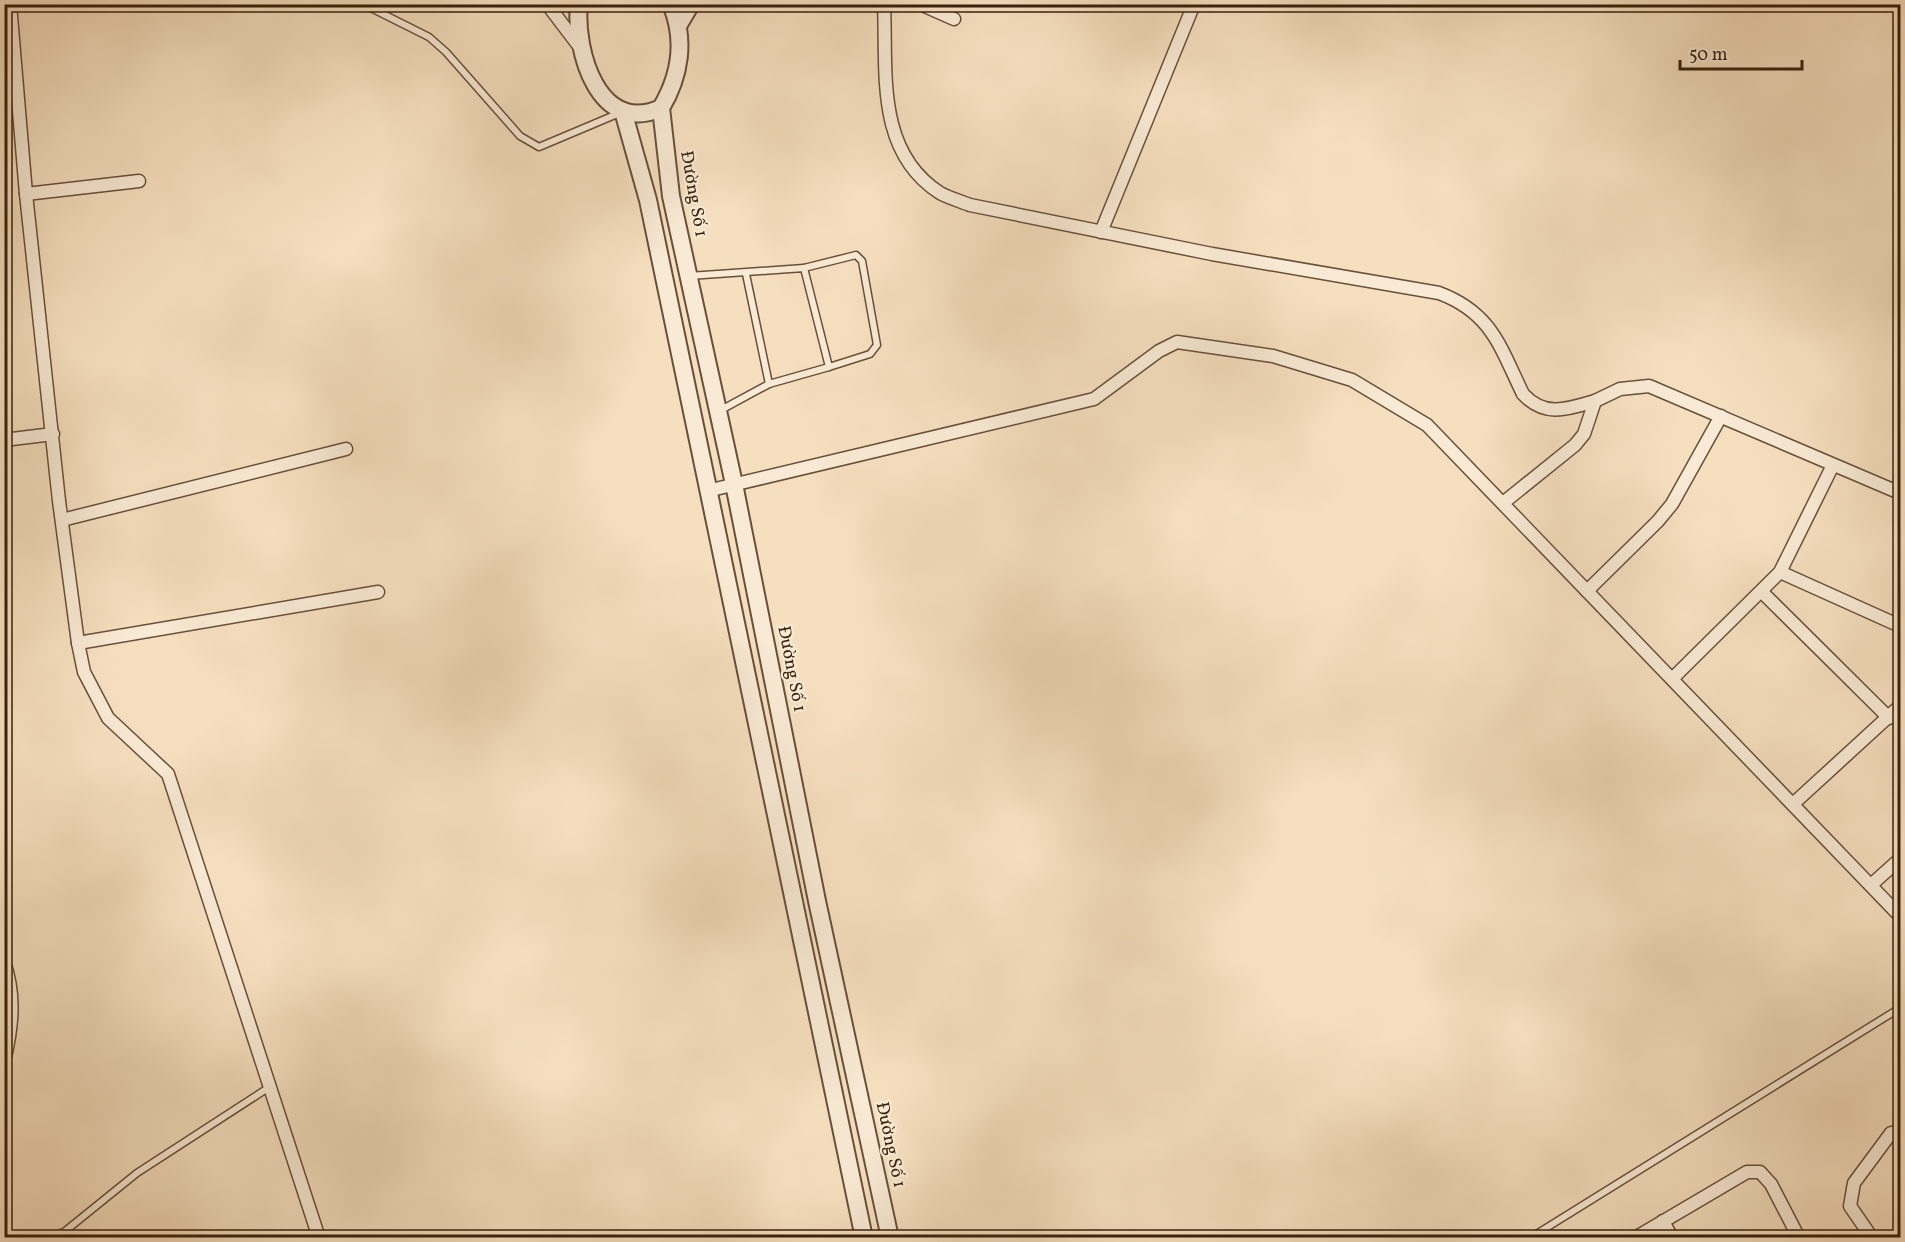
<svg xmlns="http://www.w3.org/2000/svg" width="1905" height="1242" font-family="Vollkorn,serif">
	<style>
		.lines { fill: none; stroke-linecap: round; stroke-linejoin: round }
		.service-casing { stroke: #68503a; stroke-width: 9 }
		.minor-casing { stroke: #68503a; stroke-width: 15 }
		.tertiary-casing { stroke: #68503a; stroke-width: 20 }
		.service { stroke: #f9ead5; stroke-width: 6 }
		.minor { stroke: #f9ead5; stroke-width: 12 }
		.tertiary { stroke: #f9ead5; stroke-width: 16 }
		.labels { text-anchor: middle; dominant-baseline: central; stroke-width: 4.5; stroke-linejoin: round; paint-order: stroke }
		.street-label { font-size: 18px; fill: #39210d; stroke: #f9ead5 }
	</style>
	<rect width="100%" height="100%" fill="#f6dfbf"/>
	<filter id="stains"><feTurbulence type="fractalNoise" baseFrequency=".00333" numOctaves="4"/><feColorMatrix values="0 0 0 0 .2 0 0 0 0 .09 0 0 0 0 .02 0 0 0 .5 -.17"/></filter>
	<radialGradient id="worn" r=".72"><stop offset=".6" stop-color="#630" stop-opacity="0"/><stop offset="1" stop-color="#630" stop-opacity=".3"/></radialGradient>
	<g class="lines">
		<defs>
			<g id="service">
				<polyline points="363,4 429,37 446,52 520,136 539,147 622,112"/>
				<polyline points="804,268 856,255 862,261 877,345 870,354 829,367"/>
				<polyline points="746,274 769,384"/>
				<polyline points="689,276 804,268 829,367 769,384 719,411"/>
				<polyline points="45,1238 64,1232 137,1173 268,1088"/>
				<polyline points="1530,1238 1900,1008"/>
			</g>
			<g id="minor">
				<polyline points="10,4 26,194 59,501 78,643 84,672 108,718 168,774 319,1238"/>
				<polyline points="547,4 579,46"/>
				<path d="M884,4C887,72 875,151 940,193C949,198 960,201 970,205L1212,254L1439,293C1492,313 1500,347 1523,394C1545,418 1568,409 1595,401"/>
				<polyline points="920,4 954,19"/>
				<polyline points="26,194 139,181"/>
				<polyline points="1101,232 1194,4"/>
				<polyline points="4,440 53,434"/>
				<polyline points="707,491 1094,399 1159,351 1177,342 1273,356 1352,380 1427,425 1900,916"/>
				<polyline points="1503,503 1575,445 1584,434 1595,401 1620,389 1649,386 1900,493"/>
				<polyline points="62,520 346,449"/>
				<polyline points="1780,572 1900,626"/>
				<polyline points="1587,591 1658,521 1672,504 1721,416"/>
				<polyline points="1762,592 1889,718"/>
				<polyline points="78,643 378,592"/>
				<polyline points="1673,678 1780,572 1833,465"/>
				<polyline points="1793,804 1900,706"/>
				<polyline points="1871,885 1900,859"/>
				<path d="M4,962C16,996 12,1028 4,1062"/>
				<polyline points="1663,1221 1672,1238"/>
				<polyline points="1635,1238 1747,1172 1760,1172 1771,1184 1799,1238"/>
				<polyline points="1872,1238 1850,1206 1854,1183 1891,1133 1900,1131"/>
			</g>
			<g id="tertiary">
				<path d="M579,4C574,51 599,136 661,108C680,76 686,40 671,4"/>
				<polyline points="678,26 691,4"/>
				<polyline points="661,108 671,196 734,484 817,901 890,1238"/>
				<polyline points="623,111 648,200 864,1238"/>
			</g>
		</defs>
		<use href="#service" class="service-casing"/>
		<use href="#minor" class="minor-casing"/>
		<use href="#tertiary" class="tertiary-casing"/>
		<use href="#service" class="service"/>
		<use href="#minor" class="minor"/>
		<use href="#tertiary" class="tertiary"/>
	</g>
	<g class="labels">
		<g class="street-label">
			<text transform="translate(693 194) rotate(80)">Đường Số 1</text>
			<text transform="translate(791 669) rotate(79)">Đường Số 1</text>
			<text transform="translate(890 1145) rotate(78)">Đường Số 1</text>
		</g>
	</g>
	<rect width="1905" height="1242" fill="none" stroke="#f6dfbf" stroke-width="24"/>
	<rect x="6" y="6" width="1893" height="1230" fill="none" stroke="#39210d" stroke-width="3"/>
	<rect x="12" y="12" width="1881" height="1218" fill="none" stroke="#39210d" stroke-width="1.5"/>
	<path d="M1680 60v9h122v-9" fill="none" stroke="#39210d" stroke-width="3"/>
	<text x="1689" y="60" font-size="18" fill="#39210d" stroke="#f9ead5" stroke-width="4.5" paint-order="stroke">50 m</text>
	<rect width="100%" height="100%" filter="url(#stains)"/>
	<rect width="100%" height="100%" fill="url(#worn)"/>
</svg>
